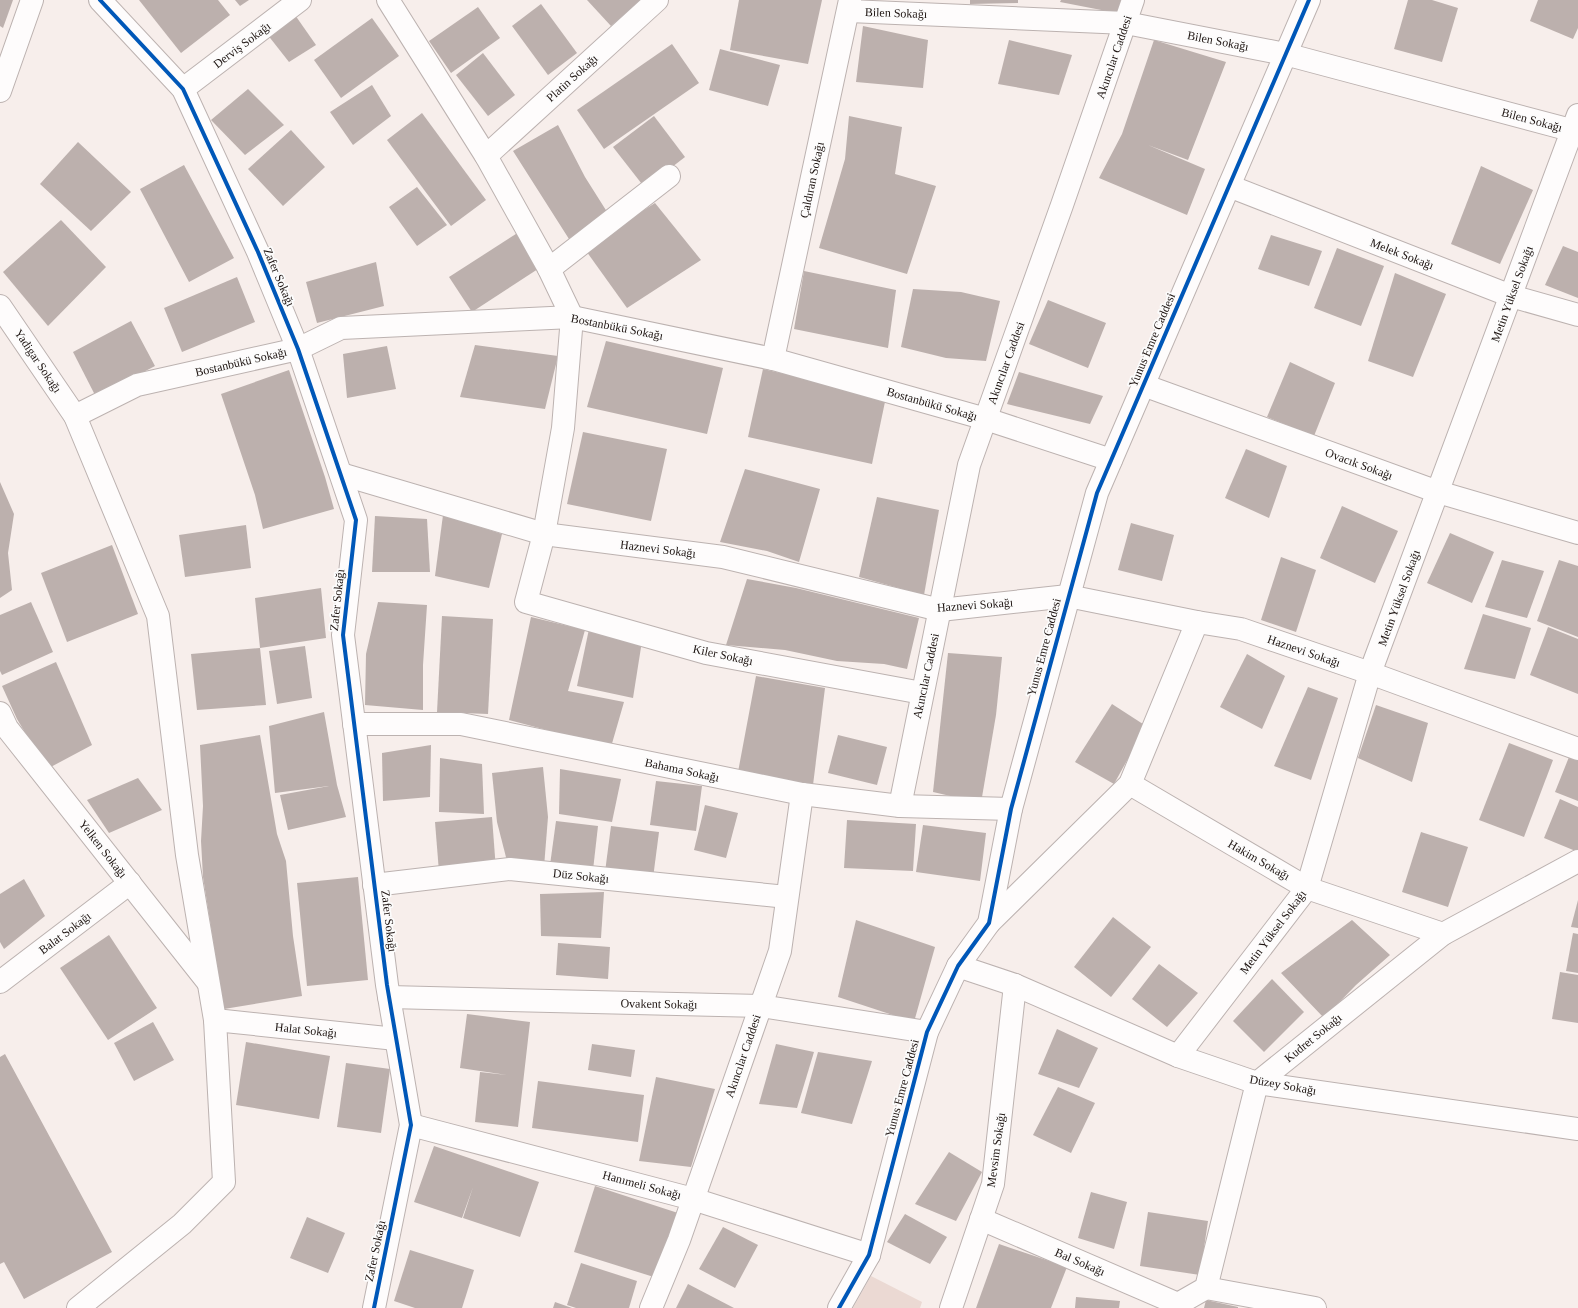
<svg xmlns="http://www.w3.org/2000/svg" width="1578" height="1308" font-family="Georgia,serif">
	<style>
		.green { fill: #ebd9d3 }
		.building { fill: #bcb0ad }
		.lines { fill: none; stroke-linecap: round; stroke-linejoin: round }
		.street-casing { stroke: #bcb2b0; stroke-width: 24 }
		.street { stroke: #fefcfc; stroke-width: 22 }
		.cycleway-casing { stroke: #fcfcfc; stroke-width: 6 }
		.cycleway { stroke: #0057b8; stroke-width: 4 }
		.labels { text-anchor: middle; dominant-baseline: central; stroke-width: 3.5; stroke-linejoin: round; paint-order: stroke }
		.street-label { font-size: 12px; fill: #1d1310; stroke: #fcfcfc }
	</style>
	<rect width="100%" height="100%" fill="#f7eeeb"/>
	<polygon class="green" points="871,1276 922,1302 920,1308 853,1308"/>
	<g class="building">
		<polygon points="0,0 13,0 3,28 0,26"/>
		<polygon points="139,0 218,0 230,15 181,53"/>
		<polygon points="235,0 249,0 240,6"/>
		<polygon points="587,0 641,0 611,26"/>
		<polygon points="739,0 822,0 808,64 730,50"/>
		<polygon points="970,0 1018,0 1018,3 970,4"/>
		<polygon points="1061,0 1129,0 1127,15 1060,2"/>
		<polygon points="1408,0 1432,0 1458,8 1442,62 1394,49"/>
		<polygon points="1538,0 1578,0 1578,28 1573,39 1530,21"/>
		<polygon points="541,4 577,53 548,75 512,26"/>
		<polygon points="478,7 500,38 451,73 429,41"/>
		<polygon points="295,15 316,45 289,62 267,34"/>
		<polygon points="372,18 399,56 341,98 314,60"/>
		<polygon points="863,26 928,40 923,88 856,82"/>
		<polygon points="1009,40 1072,55 1059,95 998,84"/>
		<polygon points="1154,40 1226,62 1188,160 1148,145 1205,169 1187,215 1099,178 1122,134"/>
		<polygon points="672,44 699,83 604,149 577,110"/>
		<polygon points="720,49 780,65 768,106 709,90"/>
		<polygon points="483,53 515,95 488,116 456,75"/>
		<polygon points="372,85 391,116 353,145 330,112"/>
		<polygon points="248,89 284,125 245,155 211,120"/>
		<polygon points="422,113 486,200 451,226 387,140"/>
		<polygon points="654,116 685,157 645,188 613,147"/>
		<polygon points="849,116 902,127 895,174 936,186 907,274 819,248 845,159"/>
		<polygon points="558,125 585,177 609,215 569,239 513,151"/>
		<polygon points="291,130 325,167 283,206 248,169"/>
		<polygon points="78,142 131,192 91,231 40,184"/>
		<polygon points="184,165 234,258 189,282 140,189"/>
		<polygon points="1481,166 1533,190 1500,264 1451,244"/>
		<polygon points="417,187 447,225 417,246 389,207"/>
		<polygon points="655,203 701,260 627,308 584,248"/>
		<polygon points="61,220 106,267 48,326 3,272"/>
		<polygon points="519,232 541,267 472,312 449,277"/>
		<polygon points="1271,235 1322,251 1309,286 1258,269"/>
		<polygon points="1563,246 1578,252 1578,298 1545,285"/>
		<polygon points="1337,248 1384,266 1361,326 1314,308"/>
		<polygon points="376,262 384,306 317,323 306,282"/>
		<polygon points="804,271 896,290 888,348 794,329"/>
		<polygon points="1395,273 1446,294 1413,377 1368,361"/>
		<polygon points="237,277 255,322 182,352 164,308"/>
		<polygon points="913,289 961,292 1000,301 986,361 946,358 901,347"/>
		<polygon points="1048,300 1106,323 1088,368 1029,344"/>
		<polygon points="131,321 155,366 96,397 73,352"/>
		<polygon points="606,341 723,368 707,434 587,407"/>
		<polygon points="475,345 558,356 545,409 460,397"/>
		<polygon points="387,346 396,389 347,398 343,354"/>
		<polygon points="1290,362 1335,383 1314,436 1267,417"/>
		<polygon points="763,369 886,397 872,464 748,437"/>
		<polygon points="289,370 325,477 334,509 263,529 255,495 221,394"/>
		<polygon points="1019,372 1103,396 1090,424 1007,404"/>
		<polygon points="583,432 667,449 651,521 567,504"/>
		<polygon points="1246,449 1287,466 1269,518 1225,498"/>
		<polygon points="745,469 820,489 799,562 767,551 720,542"/>
		<polygon points="0,482 14,514 8,553 12,590 0,598"/>
		<polygon points="877,497 939,510 924,595 859,577"/>
		<polygon points="1342,506 1398,531 1375,583 1320,558"/>
		<polygon points="443,515 502,534 489,588 435,576"/>
		<polygon points="375,516 427,519 430,572 372,572"/>
		<polygon points="1131,523 1174,535 1162,581 1118,570"/>
		<polygon points="246,525 251,568 185,577 179,535"/>
		<polygon points="1450,533 1494,552 1472,603 1427,583"/>
		<polygon points="112,545 138,614 67,642 41,573"/>
		<polygon points="1281,557 1316,570 1296,632 1261,620"/>
		<polygon points="1502,560 1544,571 1527,618 1485,607"/>
		<polygon points="1559,560 1578,566 1578,637 1537,621"/>
		<polygon points="747,579 796,588 919,618 907,669 884,664 837,661 785,650 726,645"/>
		<polygon points="321,588 326,638 260,648 266,705 197,710 191,654 260,648 255,598"/>
		<polygon points="31,602 53,652 2,675 0,671 0,615"/>
		<polygon points="378,602 427,605 423,665 423,710 365,705 366,654"/>
		<polygon points="1483,614 1531,628 1515,679 1464,669"/>
		<polygon points="442,616 493,619 488,714 437,712"/>
		<polygon points="531,617 585,630 568,691 624,702 611,747 509,720"/>
		<polygon points="1548,627 1578,639 1578,694 1530,675"/>
		<polygon points="589,629 642,641 633,698 577,686"/>
		<polygon points="305,646 312,698 277,704 269,651"/>
		<polygon points="948,653 1002,657 996,715 981,803 933,792"/>
		<polygon points="1247,654 1285,676 1262,729 1220,707"/>
		<polygon points="56,662 92,745 47,769 17,719 2,686"/>
		<polygon points="756,676 825,688 813,785 738,772"/>
		<polygon points="1308,687 1338,698 1311,780 1274,766"/>
		<polygon points="1112,704 1146,726 1114,784 1075,762"/>
		<polygon points="1376,705 1428,723 1412,782 1358,758"/>
		<polygon points="324,712 337,785 346,817 288,830 280,795 329,786 275,793 269,726"/>
		<polygon points="260,735 277,834 286,861 293,936 302,996 224,1009 203,877 201,841 203,806 200,745"/>
		<polygon points="838,735 887,747 877,785 828,773"/>
		<polygon points="1509,743 1553,760 1524,837 1479,820"/>
		<polygon points="431,745 430,797 383,801 382,753"/>
		<polygon points="1571,752 1578,755 1578,801 1555,792"/>
		<polygon points="440,758 482,764 484,814 439,812"/>
		<polygon points="543,767 548,817 544,867 508,865 497,822 492,773"/>
		<polygon points="560,769 621,779 612,822 559,814"/>
		<polygon points="138,778 162,810 109,833 87,800"/>
		<polygon points="656,781 702,786 696,831 650,825"/>
		<polygon points="1560,799 1578,807 1578,852 1544,838"/>
		<polygon points="705,805 738,813 726,858 694,850"/>
		<polygon points="492,817 496,870 439,872 435,822"/>
		<polygon points="847,820 916,824 913,871 844,868"/>
		<polygon points="556,821 598,826 593,870 550,865"/>
		<polygon points="923,825 986,833 980,881 916,872"/>
		<polygon points="611,826 659,832 653,878 605,872"/>
		<polygon points="1421,832 1468,847 1448,907 1402,892"/>
		<polygon points="358,877 368,980 307,986 297,883"/>
		<polygon points="24,879 45,916 4,949 0,942 0,894"/>
		<polygon points="604,892 601,938 541,936 540,894"/>
		<polygon points="1578,900 1578,928 1571,927"/>
		<polygon points="1113,917 1151,947 1111,997 1074,967"/>
		<polygon points="856,920 935,947 914,1022 838,997"/>
		<polygon points="1352,920 1390,955 1356,985 1324,1018 1281,973"/>
		<polygon points="1573,933 1578,934 1578,973 1566,971"/>
		<polygon points="109,935 157,1008 108,1040 60,968"/>
		<polygon points="558,943 610,947 608,979 556,975"/>
		<polygon points="1159,964 1198,993 1167,1027 1132,999"/>
		<polygon points="1560,972 1578,975 1578,1023 1552,1019"/>
		<polygon points="1272,979 1304,1012 1264,1052 1233,1021"/>
		<polygon points="467,1014 530,1022 518,1127 475,1122 480,1072 507,1075 460,1068"/>
		<polygon points="153,1022 174,1060 134,1081 114,1043"/>
		<polygon points="1057,1029 1098,1048 1079,1088 1038,1074"/>
		<polygon points="246,1042 330,1056 319,1119 236,1105"/>
		<polygon points="592,1044 635,1050 631,1077 588,1070"/>
		<polygon points="776,1044 814,1052 797,1108 759,1104"/>
		<polygon points="818,1052 872,1061 852,1124 801,1113"/>
		<polygon points="5,1054 112,1252 24,1299 4,1262 0,1264 0,1057"/>
		<polygon points="346,1063 390,1069 381,1133 337,1127"/>
		<polygon points="656,1077 715,1089 691,1167 639,1161"/>
		<polygon points="538,1081 644,1095 638,1142 532,1128"/>
		<polygon points="1058,1087 1095,1103 1071,1153 1033,1135"/>
		<polygon points="434,1146 539,1182 520,1237 463,1218 473,1187 462,1218 414,1202"/>
		<polygon points="949,1152 982,1172 956,1221 915,1204"/>
		<polygon points="595,1186 678,1213 657,1278 574,1252"/>
		<polygon points="1091,1192 1127,1202 1114,1249 1078,1238"/>
		<polygon points="1148,1212 1208,1221 1200,1275 1140,1266"/>
		<polygon points="905,1214 947,1237 930,1264 887,1242"/>
		<polygon points="307,1217 345,1233 328,1273 290,1258"/>
		<polygon points="723,1227 758,1245 735,1288 699,1269"/>
		<polygon points="999,1244 1067,1267 1051,1308 976,1308"/>
		<polygon points="410,1250 474,1270 462,1308 415,1308 394,1301"/>
		<polygon points="581,1263 637,1281 629,1308 576,1308 567,1305"/>
		<polygon points="688,1284 734,1308 676,1308"/>
		<polygon points="1076,1297 1120,1301 1119,1308 1075,1308"/>
		<polygon points="1206,1300 1238,1307 1238,1308 1204,1308"/>
		<polygon points="555,1302 572,1308 553,1308"/>
	</g>
	<g class="lines">
		<defs>
			<g id="street">
				<polyline points="100,0 183,89 258,252 298,349 356,520 343,635 387,985 411,1125 374,1308"/>
				<polyline points="388,0 486,156 549,269 572,317 563,428 544,534 526,602 706,653 922,693"/>
				<polyline points="849,11 1126,23 1285,54 1578,132"/>
				<polyline points="183,89 300,0"/>
				<polyline points="0,91 32,0"/>
				<polyline points="486,156 657,0"/>
				<polyline points="1229,186 1511,296 1578,315"/>
				<polyline points="549,269 669,176"/>
				<polyline points="0,306 75,416 158,616 187,855 215,1020 224,1182 182,1224 78,1308"/>
				<polyline points="773,359 850,0"/>
				<polyline points="1143,385 1438,492 1578,533"/>
				<polyline points="75,416 137,385 298,349 341,328 572,317 773,359 986,419 1111,460"/>
				<polyline points="341,474 544,534 723,557 940,610 1068,596 1197,622 1241,629 1370,673 1578,749"/>
				<polyline points="0,713 7,728 207,981"/>
				<polyline points="354,724 461,724 802,794 900,806 1011,809"/>
				<polyline points="1130,784 1307,888 1443,934"/>
				<polyline points="900,806 969,465 1062,205 1133,0"/>
				<polyline points="374,885 510,869 787,897"/>
				<polyline points="989,923 1130,784 1197,622"/>
				<polyline points="958,966 1015,985 1178,1056 1257,1083 1578,1129"/>
				<polyline points="0,982 130,883"/>
				<polyline points="389,997 761,1006 927,1032"/>
				<polyline points="215,1020 396,1039"/>
				<polyline points="1178,1056 1307,888 1370,673 1578,115"/>
				<polyline points="411,1125 693,1199 869,1255"/>
				<polyline points="981,1219 1178,1304"/>
				<polyline points="1206,1288 1315,1308"/>
				<polyline points="651,1308 679,1240 780,951 802,794"/>
				<polyline points="839,1308 869,1255 927,1032 958,966 989,923 1011,809 1097,493 1309,0"/>
				<polyline points="951,1308 993,1184 1015,985"/>
				<polyline points="1177,1308 1178,1304 1206,1288 1257,1083 1443,934 1578,861"/>
			</g>
		</defs>
		<use href="#street" class="street-casing"/>
		<use href="#street" class="street"/>
		<defs>
			<g id="cycleway">
				<polyline points="100,0 183,89 258,252 298,349 356,520 343,635 387,985 411,1125 374,1308"/>
				<polyline points="839,1308 869,1255 927,1032 958,966 989,923 1011,809 1097,493 1309,0"/>
			</g>
		</defs>
		<use href="#cycleway" class="cycleway-casing"/>
		<use href="#cycleway" class="cycleway"/>
	</g>
	<g class="labels">
		<g class="street-label">
			<text transform="translate(896 13) rotate(2)">Bilen Sokağı</text>
			<text transform="translate(1218 41) rotate(11)">Bilen Sokağı</text>
			<text transform="translate(242 45) rotate(-37)">Derviş Sokağı</text>
			<text transform="translate(1114 57) rotate(-71)">Akıncılar Caddesi</text>
			<text transform="translate(572 78) rotate(-42)">Platin Sokağı</text>
			<text transform="translate(1532 120) rotate(15)">Bilen Sokağı</text>
			<text transform="translate(812 180) rotate(-78)">Çaldıran Sokağı</text>
			<text transform="translate(1402 254) rotate(21)">Melek Sokağı</text>
			<text transform="translate(279 277) rotate(67)">Zafer Sokağı</text>
			<text transform="translate(1512 294) rotate(-70)">Metin Yüksel Sokağı</text>
			<text transform="translate(617 327) rotate(11)">Bostanbükü Sokağı</text>
			<text transform="translate(1152 340) rotate(-67)">Yunus Emre Caddesi</text>
			<text transform="translate(38 361) rotate(56)">Yadigar Sokağı</text>
			<text transform="translate(241 362) rotate(-13)">Bostanbükü Sokağı</text>
			<text transform="translate(1006 363) rotate(-70)">Akıncılar Caddesi</text>
			<text transform="translate(932 404) rotate(16)">Bostanbükü Sokağı</text>
			<text transform="translate(1359 464) rotate(20)">Ovacık Sokağı</text>
			<text transform="translate(658 549) rotate(7)">Haznevi Sokağı</text>
			<text transform="translate(1399 598) rotate(-70)">Metin Yüksel Sokağı</text>
			<text transform="translate(337 600) rotate(-84)">Zafer Sokağı</text>
			<text transform="translate(975 605) rotate(-4)">Haznevi Sokağı</text>
			<text transform="translate(1044 647) rotate(-75)">Yunus Emre Caddesi</text>
			<text transform="translate(1304 651) rotate(19)">Haznevi Sokağı</text>
			<text transform="translate(723 655) rotate(12)">Kiler Sokağı</text>
			<text transform="translate(926 676) rotate(-78)">Akıncılar Caddesi</text>
			<text transform="translate(682 770) rotate(12)">Bahama Sokağı</text>
			<text transform="translate(103 849) rotate(52)">Yelken Sokağı</text>
			<text transform="translate(1259 860) rotate(30)">Hakim Sokağı</text>
			<text transform="translate(581 876) rotate(6)">Düz Sokağı</text>
			<text transform="translate(389 921) rotate(83)">Zafer Sokağı</text>
			<text transform="translate(1273 932) rotate(-53)">Metin Yüksel Sokağı</text>
			<text transform="translate(65 933) rotate(-37)">Balat Sokağı</text>
			<text transform="translate(659 1004) rotate(1)">Ovakent Sokağı</text>
			<text transform="translate(306 1030) rotate(6)">Halat Sokağı</text>
			<text transform="translate(1313 1038) rotate(-39)">Kudret Sokağı</text>
			<text transform="translate(743 1056) rotate(-71)">Akıncılar Caddesi</text>
			<text transform="translate(1283 1085) rotate(10)">Düzey Sokağı</text>
			<text transform="translate(902 1088) rotate(-75)">Yunus Emre Caddesi</text>
			<text transform="translate(996 1150) rotate(-82)">Mevsim Sokağı</text>
			<text transform="translate(642 1185) rotate(15)">Hanımeli Sokağı</text>
			<text transform="translate(375 1251) rotate(-78)">Zafer Sokağı</text>
			<text transform="translate(1080 1262) rotate(23)">Bal Sokağı</text>
		</g>
	</g>
</svg>
